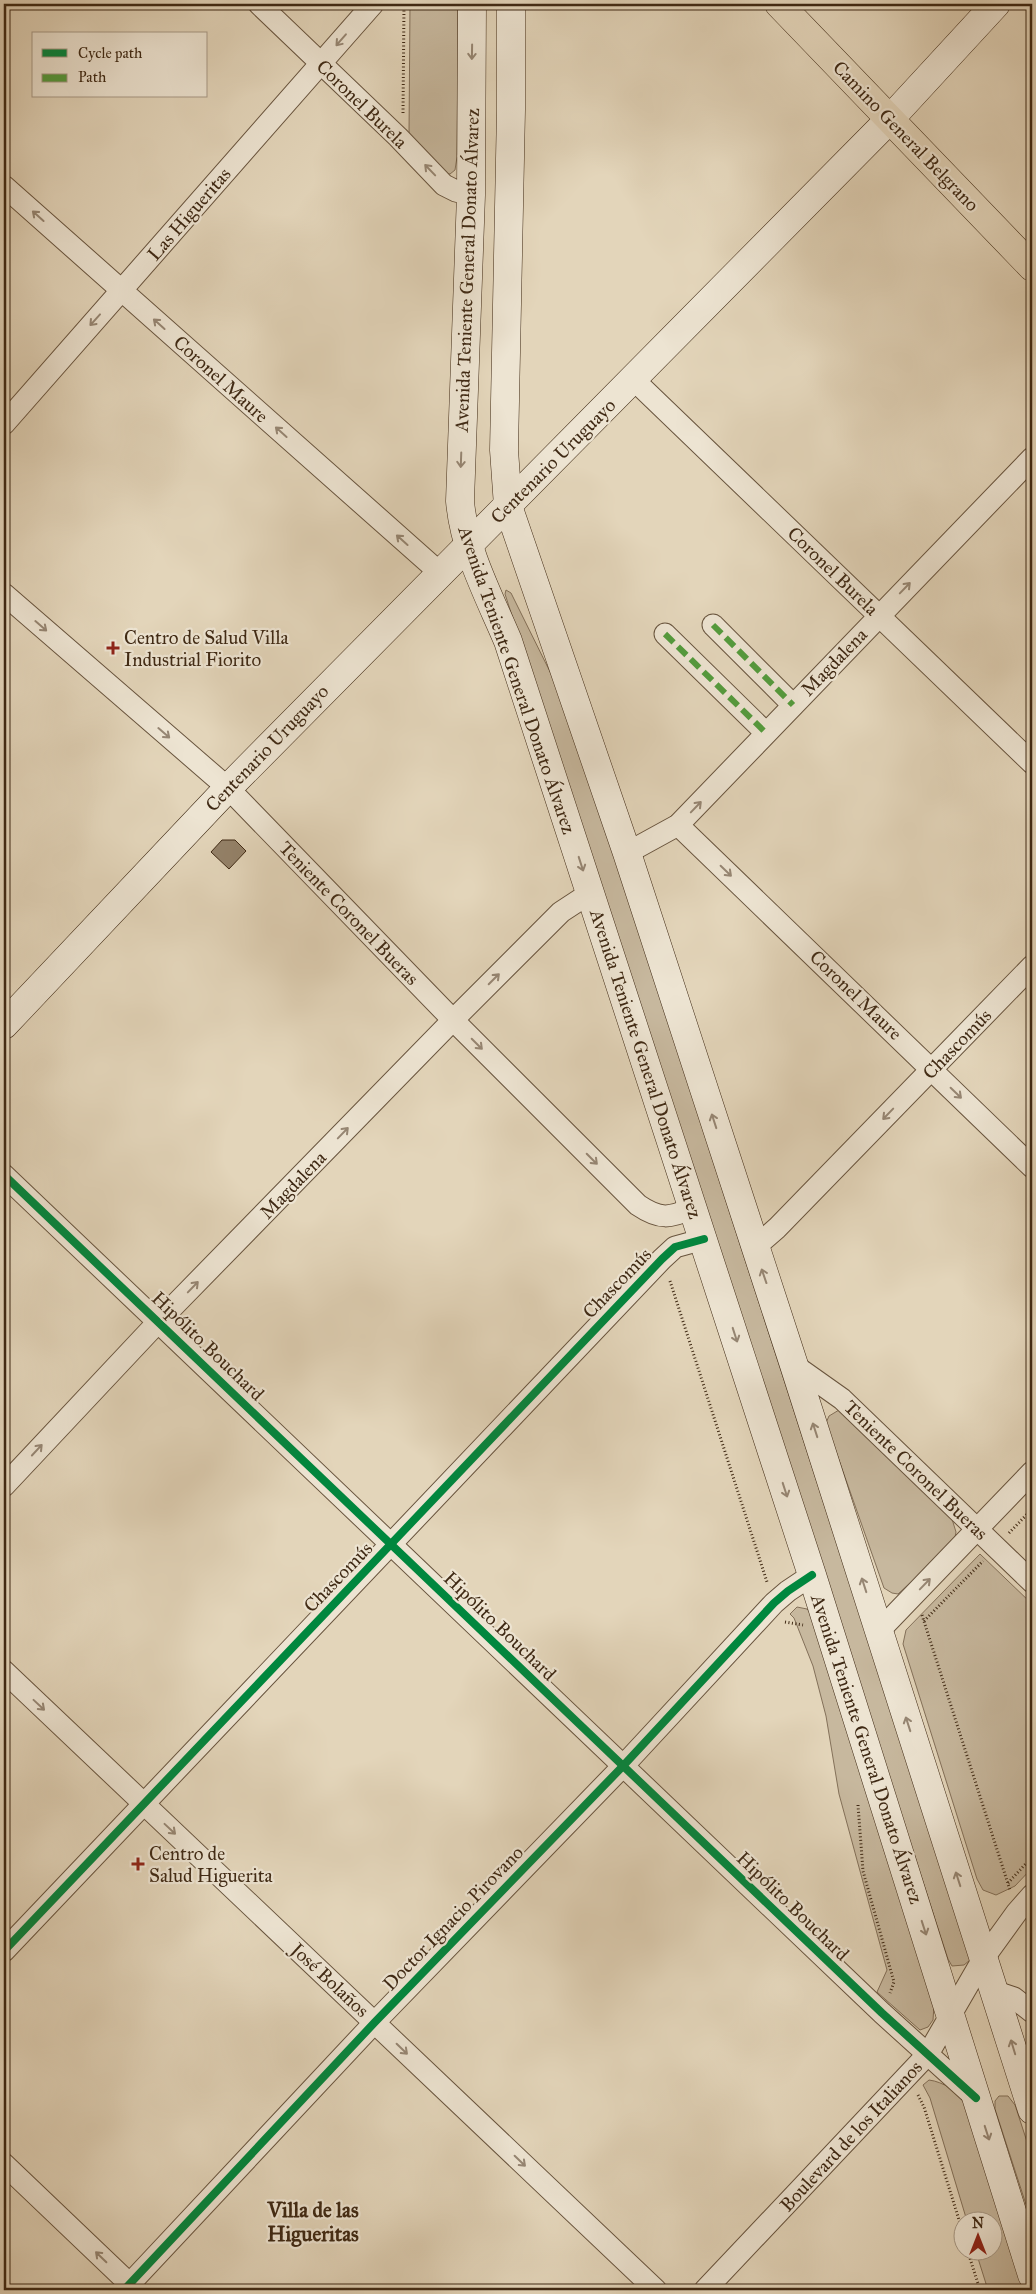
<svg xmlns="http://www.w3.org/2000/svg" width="1036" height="2294" font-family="'IM FELL Great Primer',serif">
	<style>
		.green { fill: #c7b89e; stroke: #837059 }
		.building { fill: #94826a; stroke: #3f2914 }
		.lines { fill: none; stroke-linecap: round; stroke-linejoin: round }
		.minor-casing { stroke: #68543e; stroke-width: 23 }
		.secondary-casing { stroke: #3f2914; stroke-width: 29 }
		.primary-casing { stroke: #3f2914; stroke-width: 29 }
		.path { stroke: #3f2914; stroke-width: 3; stroke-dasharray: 1 2.5; stroke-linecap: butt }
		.minor { stroke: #ede4d2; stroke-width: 21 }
		.secondary { stroke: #ede4d2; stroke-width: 28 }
		.primary { stroke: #e3d5ba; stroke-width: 28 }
		.quiet { stroke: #539c3d; stroke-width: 6; stroke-dasharray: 12 6; stroke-linecap: butt }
		.cycleway-casing { stroke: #ede4d2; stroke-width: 11 }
		.cycleway { stroke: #00873e; stroke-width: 8 }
		.oneway { stroke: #968673 }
		.poi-dot { fill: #8f2418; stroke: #ede4d2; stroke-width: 2 }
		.labels { text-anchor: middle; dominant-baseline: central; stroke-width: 4.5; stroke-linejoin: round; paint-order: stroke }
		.street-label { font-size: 19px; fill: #3f2914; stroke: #ede4d2 }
		.poi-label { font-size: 19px; fill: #3f2914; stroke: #ede4d2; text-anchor: start }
		.quarter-label { font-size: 21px; font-weight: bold; fill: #3f2914; stroke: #ede4d2 }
	</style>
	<rect width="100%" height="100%" fill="#e3d5ba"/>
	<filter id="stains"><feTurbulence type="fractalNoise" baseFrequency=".004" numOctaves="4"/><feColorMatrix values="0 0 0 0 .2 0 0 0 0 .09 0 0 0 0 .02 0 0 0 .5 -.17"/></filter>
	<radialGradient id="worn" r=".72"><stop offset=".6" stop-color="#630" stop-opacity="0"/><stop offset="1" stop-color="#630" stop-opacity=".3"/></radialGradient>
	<g class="green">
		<polygon points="410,4 458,4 457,157 455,170 450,174 441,173 409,135"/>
		<polygon points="506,590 511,593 564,700 969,1952 970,1960 964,1965 952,1966 948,1959 505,594"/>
		<polygon points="839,1410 952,1519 956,1532 954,1543 898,1594 892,1593 884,1588 826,1423 829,1416"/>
		<polygon points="980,1554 1032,1604 1032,1868 1015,1886 996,1895 983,1890 977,1879 903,1644 906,1630"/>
		<polygon points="797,1607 807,1609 812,1615 934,2005 933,2020 928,2027 920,2030 877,1992 887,1970 839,1794 826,1716 813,1666 794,1618 790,1614"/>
		<path d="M929,2080C944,2082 956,2091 965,2103L1026,2290H988L976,2252H994V2222L967,2221L930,2098L923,2085Z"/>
		<polygon points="999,2096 1008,2096 1015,2105 1032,2157 1032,2223 995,2109 995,2101"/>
	</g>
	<polygon class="building" points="222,840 235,840 246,851 229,869 211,852"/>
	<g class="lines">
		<defs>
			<g id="minor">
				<polyline points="259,4 398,137 444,185 456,191 471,195"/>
				<polyline points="4,186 439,572"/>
				<polyline points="633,379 1032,763"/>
				<polyline points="4,424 373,4"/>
				<path d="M4,594L228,788L453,1020L638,1205C660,1220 670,1218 693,1208"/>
				<polyline points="713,625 793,705"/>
				<polyline points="665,634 766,733"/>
				<polyline points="678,825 1032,1167"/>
				<polyline points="627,853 678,825 1032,458"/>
				<polyline points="4,1175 882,2013 976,2098"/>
				<polyline points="754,1248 777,1228 1032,966"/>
				<polyline points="794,1365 842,1399 1032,1582"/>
				<polyline points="4,1486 159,1321 453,1020 561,912 590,893"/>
				<polyline points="879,1631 1032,1472"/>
				<polyline points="4,1671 656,2290"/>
				<polyline points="4,1951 662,1259 675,1247 704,1239"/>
				<polyline points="996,1992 1014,1998 1032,2012"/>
				<polyline points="4,2164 136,2290"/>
				<polyline points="124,2290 375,2022 623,1766 774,1603 788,1591 812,1575"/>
				<polyline points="705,2290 928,2054 983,1959 1017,1912 1032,1895"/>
			</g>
			<g id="secondary">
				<path d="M472,4L471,195L460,501C464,550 489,596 508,641L812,1575L1032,2275"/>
				<polyline points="511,4 511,110 504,450 508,506 627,853 794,1365 1032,2110"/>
				<polyline points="4,1025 228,788 890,119 996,4"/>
			</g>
			<polyline id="primary" points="779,4 1032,267"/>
		</defs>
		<use href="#minor" class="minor-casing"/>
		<use href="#secondary" class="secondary-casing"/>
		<use href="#primary" class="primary-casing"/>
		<g class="path">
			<polyline points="403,113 404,4"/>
			<polyline points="670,1281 767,1582"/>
			<polyline points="1009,1533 1032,1509"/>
			<polyline points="922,1615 1010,1890"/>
			<polyline points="924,1621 983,1561"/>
			<polyline points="785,1622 803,1625"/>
			<polyline points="858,1805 863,1871 894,1982 890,1993"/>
			<polyline points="1008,1883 1032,1857"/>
			<polyline points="918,2095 924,2107 964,2236"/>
			<polyline points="968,2252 980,2290"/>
		</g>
		<use href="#minor" class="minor"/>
		<use href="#secondary" class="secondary"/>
		<use href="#primary" class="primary"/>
		<g class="quiet">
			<polyline points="713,625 793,705"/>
			<polyline points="665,634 766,733"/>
		</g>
		<defs>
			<g id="cycleway">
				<polyline points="4,1175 882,2013 976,2098"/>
				<polyline points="4,1951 662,1259 675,1247 704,1239"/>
				<polyline points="124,2290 375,2022 623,1766 774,1603 788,1591 812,1575"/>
			</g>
		</defs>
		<use href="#cycleway" class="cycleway-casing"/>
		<use href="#cycleway" class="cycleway"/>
	</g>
	<defs><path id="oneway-shaft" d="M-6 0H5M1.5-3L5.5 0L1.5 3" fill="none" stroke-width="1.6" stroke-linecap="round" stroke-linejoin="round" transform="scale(1.25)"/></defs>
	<g class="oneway">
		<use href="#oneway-shaft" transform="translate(341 40) rotate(131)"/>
		<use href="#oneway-shaft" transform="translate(472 52) rotate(91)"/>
		<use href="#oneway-shaft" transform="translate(430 170) rotate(-134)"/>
		<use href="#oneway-shaft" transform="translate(38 216) rotate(-138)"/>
		<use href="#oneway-shaft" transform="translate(95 320) rotate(132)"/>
		<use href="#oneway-shaft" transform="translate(159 324) rotate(-138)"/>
		<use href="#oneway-shaft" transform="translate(281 432) rotate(-138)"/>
		<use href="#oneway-shaft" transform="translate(461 460) rotate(92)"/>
		<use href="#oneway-shaft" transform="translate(402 540) rotate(-138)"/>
		<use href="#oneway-shaft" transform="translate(905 588) rotate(-46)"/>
		<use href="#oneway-shaft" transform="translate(41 626) rotate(41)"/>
		<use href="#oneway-shaft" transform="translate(164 733) rotate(41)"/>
		<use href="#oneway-shaft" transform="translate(696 807) rotate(-46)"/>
		<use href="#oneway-shaft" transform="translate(581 864) rotate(72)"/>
		<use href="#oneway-shaft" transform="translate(726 871) rotate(44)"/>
		<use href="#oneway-shaft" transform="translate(494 979) rotate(-45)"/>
		<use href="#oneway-shaft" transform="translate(477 1044) rotate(45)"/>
		<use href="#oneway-shaft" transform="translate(956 1093) rotate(44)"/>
		<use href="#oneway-shaft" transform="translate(888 1114) rotate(134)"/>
		<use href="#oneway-shaft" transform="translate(714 1121) rotate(-108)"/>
		<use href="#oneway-shaft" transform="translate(343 1133) rotate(-46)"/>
		<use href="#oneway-shaft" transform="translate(592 1159) rotate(45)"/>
		<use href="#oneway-shaft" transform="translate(764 1276) rotate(-109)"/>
		<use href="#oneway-shaft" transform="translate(193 1287) rotate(-46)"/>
		<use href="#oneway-shaft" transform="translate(735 1335) rotate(72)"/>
		<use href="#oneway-shaft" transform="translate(815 1430) rotate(-108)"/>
		<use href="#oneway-shaft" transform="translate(37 1450) rotate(-47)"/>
		<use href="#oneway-shaft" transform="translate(785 1490) rotate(72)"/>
		<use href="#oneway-shaft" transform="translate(925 1584) rotate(-46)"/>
		<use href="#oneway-shaft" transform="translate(864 1585) rotate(-108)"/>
		<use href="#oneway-shaft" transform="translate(39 1705) rotate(43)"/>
		<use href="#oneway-shaft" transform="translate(908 1724) rotate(-108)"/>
		<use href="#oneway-shaft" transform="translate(170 1829) rotate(43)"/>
		<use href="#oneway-shaft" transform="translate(958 1879) rotate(-108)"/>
		<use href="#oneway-shaft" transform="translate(924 1928) rotate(72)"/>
		<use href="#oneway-shaft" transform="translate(1013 2047) rotate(-107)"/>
		<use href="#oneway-shaft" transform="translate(402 2049) rotate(44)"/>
		<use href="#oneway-shaft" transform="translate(987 2133) rotate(72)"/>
		<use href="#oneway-shaft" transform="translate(520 2161) rotate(44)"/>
		<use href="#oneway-shaft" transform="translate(101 2257) rotate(-136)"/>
	</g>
	<g class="poi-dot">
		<path d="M110.5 640.5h5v5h5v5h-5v5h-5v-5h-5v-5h5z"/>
		<path d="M135.5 1856.5h5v5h5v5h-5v5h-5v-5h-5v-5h5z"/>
	</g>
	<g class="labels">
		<g class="street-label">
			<text transform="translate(362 104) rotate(44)">Coronel Burela</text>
			<text transform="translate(906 136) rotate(46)">Camino General Belgrano</text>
			<text transform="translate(189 214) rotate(-49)">Las Higueritas</text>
			<text transform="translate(467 270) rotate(-88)">Avenida Teniente General Donato Álvarez</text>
			<text transform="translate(221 379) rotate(42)">Coronel Maure</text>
			<text transform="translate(553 461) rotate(-45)">Centenario Uruguayo</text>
			<text transform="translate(833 571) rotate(44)">Coronel Burela</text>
			<text transform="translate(834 662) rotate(-46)">Magdalena</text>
			<text transform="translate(517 680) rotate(71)">Avenida Teniente General Donato Álvarez</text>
			<text transform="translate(267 748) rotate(-46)">Centenario Uruguayo</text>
			<text transform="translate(349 913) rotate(46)">Teniente Coronel Bueras</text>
			<text transform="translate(856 995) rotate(44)">Coronel Maure</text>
			<text transform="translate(957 1044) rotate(-46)">Chascomús</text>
			<text transform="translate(646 1064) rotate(72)">Avenida Teniente General Donato Álvarez</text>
			<text transform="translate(293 1185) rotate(-46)">Magdalena</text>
			<text transform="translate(617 1283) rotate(-46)">Chascomús</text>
			<text transform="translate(208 1346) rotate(44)">Hipólito Bouchard</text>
			<text transform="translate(916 1470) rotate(44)">Teniente Coronel Bueras</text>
			<text transform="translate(338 1577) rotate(-46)">Chascomús</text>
			<text transform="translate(500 1626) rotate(44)">Hipólito Bouchard</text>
			<text transform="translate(867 1749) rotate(72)">Avenida Teniente General Donato Álvarez</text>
			<text transform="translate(793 1906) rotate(44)">Hipólito Bouchard</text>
			<text transform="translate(453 1918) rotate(-46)">Doctor Ignacio Pirovano</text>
			<text transform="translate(330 1980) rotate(43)">José Bolaños</text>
			<text transform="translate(851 2136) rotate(-47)">Boulevard de los Italianos</text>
		</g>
		<g class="poi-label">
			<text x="124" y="637">Centro de Salud Villa<tspan x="124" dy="22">Industrial Fiorito</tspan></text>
			<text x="149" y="1853">Centro de<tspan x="149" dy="22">Salud Higuerita</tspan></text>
		</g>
		<g class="quarter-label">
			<text x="313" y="2210">Villa de las<tspan x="313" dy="24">Higueritas</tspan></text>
		</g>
	</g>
	<rect width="1036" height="2294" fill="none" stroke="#e3d5ba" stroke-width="20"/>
	<rect x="5" y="5" width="1026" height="2284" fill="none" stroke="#3f2914" stroke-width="2.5"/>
	<rect x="10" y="10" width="1016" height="2274" fill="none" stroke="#3f2914"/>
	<rect x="32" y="32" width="175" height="65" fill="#ede4d2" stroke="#a79986"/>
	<rect x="42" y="49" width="25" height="8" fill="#00873e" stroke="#a79986"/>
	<text x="78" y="58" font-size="15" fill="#3f2914">Cycle path</text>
	<rect x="42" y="74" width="25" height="8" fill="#539c3d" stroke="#a79986"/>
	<text x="78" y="82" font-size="15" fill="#3f2914">Path</text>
	<g transform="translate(978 2236)"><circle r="24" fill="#ede4d2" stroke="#a79986"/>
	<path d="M0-4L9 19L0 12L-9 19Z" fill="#8f2418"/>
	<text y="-8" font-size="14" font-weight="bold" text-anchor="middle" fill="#3f2914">N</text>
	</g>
	<rect width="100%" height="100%" filter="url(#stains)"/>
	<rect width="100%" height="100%" fill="url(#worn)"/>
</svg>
